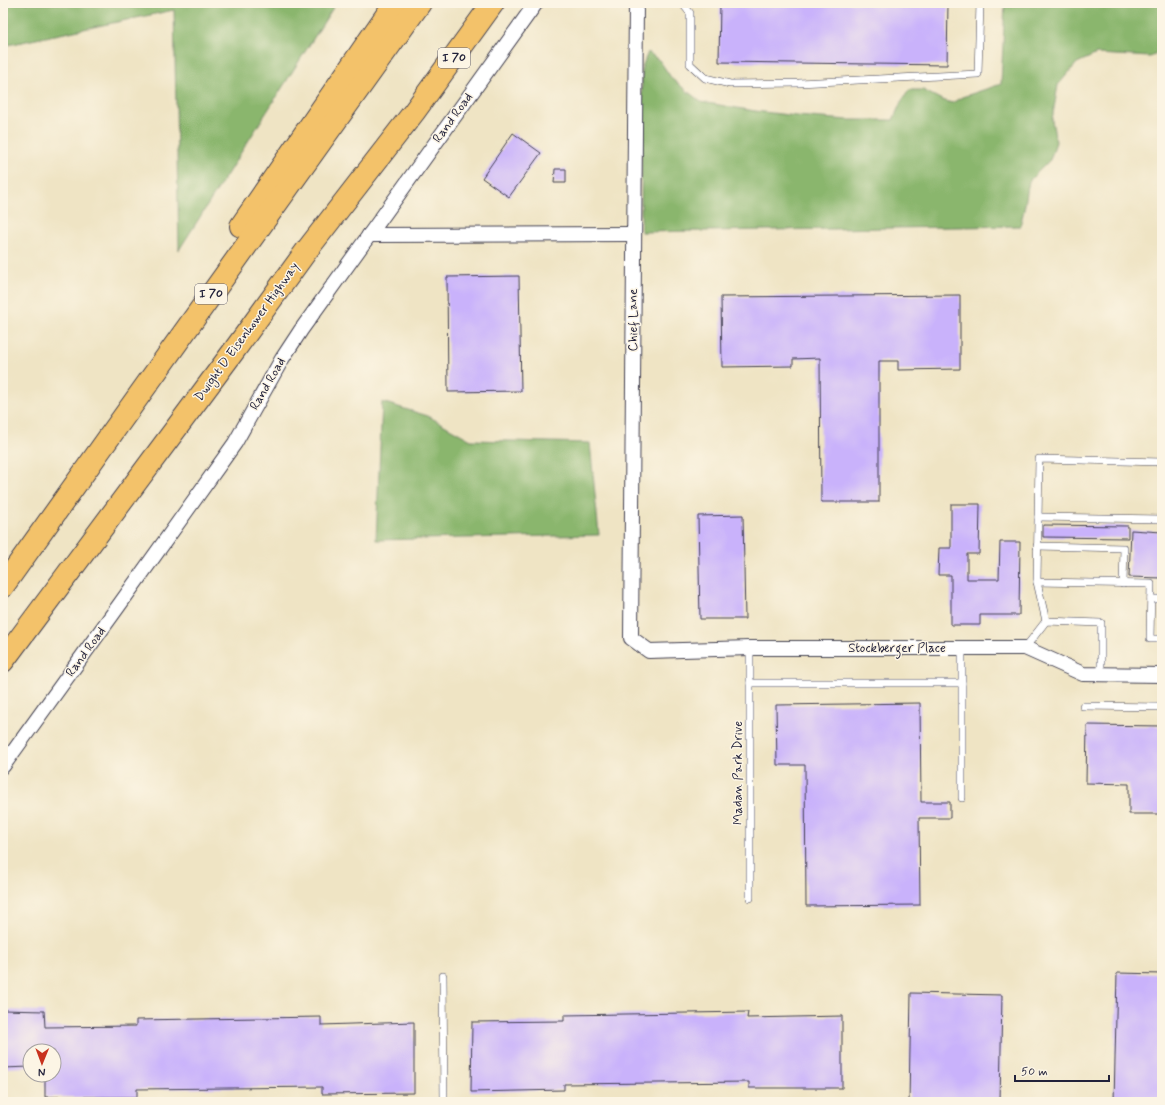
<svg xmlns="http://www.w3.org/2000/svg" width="1165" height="1105" font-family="Mynerve,sans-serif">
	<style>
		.forest { fill: #8ab66d; stroke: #566c54 }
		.building { fill: #c9b2fb }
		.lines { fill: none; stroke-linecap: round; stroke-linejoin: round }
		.lane-casing { stroke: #413f50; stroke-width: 8 }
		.street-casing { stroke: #413f50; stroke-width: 16 }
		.highway-casing { stroke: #413f50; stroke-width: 24 }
		.lane { stroke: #fff; stroke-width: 7 }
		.street { stroke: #fff; stroke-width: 14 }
		.highway { stroke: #f3c26a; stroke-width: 22 }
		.labels { text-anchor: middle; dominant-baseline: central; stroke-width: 3; stroke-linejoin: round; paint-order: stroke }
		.shield { fill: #fcf5e5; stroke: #63616e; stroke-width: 1 }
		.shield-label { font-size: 12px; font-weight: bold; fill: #22223b }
		.street-label { font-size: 13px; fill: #22223b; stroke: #fcf5e5 }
	</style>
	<rect width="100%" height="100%" fill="#fcf5e5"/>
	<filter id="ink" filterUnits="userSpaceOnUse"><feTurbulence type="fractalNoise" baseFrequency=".025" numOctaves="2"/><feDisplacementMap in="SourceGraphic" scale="8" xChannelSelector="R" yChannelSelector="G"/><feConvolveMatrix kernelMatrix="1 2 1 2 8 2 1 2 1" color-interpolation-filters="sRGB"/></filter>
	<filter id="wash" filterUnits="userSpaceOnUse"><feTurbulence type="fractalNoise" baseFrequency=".012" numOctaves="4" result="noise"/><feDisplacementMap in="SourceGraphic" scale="16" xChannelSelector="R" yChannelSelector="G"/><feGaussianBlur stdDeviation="0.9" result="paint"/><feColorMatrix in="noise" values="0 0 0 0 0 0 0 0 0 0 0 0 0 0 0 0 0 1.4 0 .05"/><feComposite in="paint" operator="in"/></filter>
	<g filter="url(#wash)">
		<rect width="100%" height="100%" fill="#efe4c4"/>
		<g class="forest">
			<polygon points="3,3 336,3 179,250 174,10 3,46"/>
			<polygon points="1005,3 1162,3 1162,49 1150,57 1097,54 1077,63 1058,85 1052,120 1056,142 1050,160 1029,181 1024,210 1020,226 641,232 642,67 648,52 660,61 672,79 701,102 755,111 797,116 848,120 893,120 901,102 909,90 923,90 942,100 952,103 962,97 1001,84"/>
			<polygon points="382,402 428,416 471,440 590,443 599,535 376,540"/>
		</g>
		<g id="blocks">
			<g class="building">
				<polygon points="720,3 948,3 947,65 719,62"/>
				<polygon points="513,133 541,153 509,197 482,178"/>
				<polygon points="555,169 566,169 566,183 554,183"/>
				<polygon points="519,276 521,391 448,392 447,277"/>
				<polygon points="960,295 960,369 898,370 898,361 879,361 879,502 821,502 820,358 793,359 793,366 722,367 721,297"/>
				<polygon points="951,504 980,504 979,554 967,554 967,579 999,579 1000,542 1020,542 1019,615 980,615 980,625 951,625 951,575 938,575 939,548 951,548"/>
				<polygon points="743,515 745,619 700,619 698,516"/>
				<polygon points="1043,525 1128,526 1128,538 1043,537"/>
				<polygon points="1131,530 1162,532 1162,578 1129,577"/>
				<polygon points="920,703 921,802 950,802 950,818 919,818 920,905 806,906 805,765 777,765 776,705"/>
				<polygon points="1087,725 1162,726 1162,814 1129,814 1129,784 1086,783"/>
				<polygon points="1117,973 1162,974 1162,1102 1114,1102"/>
				<polygon points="911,993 1002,995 1000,1102 909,1102"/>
				<polygon points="3,1010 44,1011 45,1027 136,1026 136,1020 321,1017 321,1025 414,1022 414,1093 322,1094 322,1087 137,1089 137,1097 45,1097 45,1075 54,1075 54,1051 30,1051 30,1067 3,1068"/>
				<polygon points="748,1012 747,1018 842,1016 842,1088 749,1088 749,1082 564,1084 564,1090 471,1092 472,1022 564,1021 564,1015"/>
			</g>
		</g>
	</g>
	<g filter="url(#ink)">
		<use href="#blocks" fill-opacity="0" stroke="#413f50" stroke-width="1"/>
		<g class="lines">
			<defs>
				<g id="lane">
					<polyline points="682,3 690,13 690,64 705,78 730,84 799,83 978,74 980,3"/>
					<polyline points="1162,462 1039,459 1037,582 1151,584 1150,639 1162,639"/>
					<polyline points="1038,517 1162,519"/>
					<polyline points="1037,546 1124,548 1123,584"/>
					<polyline points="1037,582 1046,621"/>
					<polyline points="1151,599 1162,599"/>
					<polyline points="750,648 750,898"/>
					<polyline points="1025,648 1046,621 1101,623 1101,674"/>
					<polyline points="750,683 962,683 962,647"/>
					<polyline points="1083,706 1162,707"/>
					<polyline points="962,798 962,683"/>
					<polyline points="443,976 444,1102"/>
				</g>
				<g id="street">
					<polyline points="636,3 631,638 649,651 750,648 1025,648 1083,674 1162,675"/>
					<polyline points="369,235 634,234"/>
					<polyline points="3,766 120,604 235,443 282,359 301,330 536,3"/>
				</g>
				<g id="highway">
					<polyline points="241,226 395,3"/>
					<polyline points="3,586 120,422 420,3"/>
					<polyline points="3,661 233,352 307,250 414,112 493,3"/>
				</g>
			</defs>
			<use href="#lane" class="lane-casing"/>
			<use href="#street" class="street-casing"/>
			<use href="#highway" class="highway-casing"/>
			<use href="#lane" class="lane"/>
			<use href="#street" class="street"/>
			<use href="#highway" class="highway"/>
		</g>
	</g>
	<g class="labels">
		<g class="shield">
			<rect x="438" y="48" width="32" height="20" rx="3"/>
			<rect x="195" y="284" width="32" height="20" rx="3"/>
		</g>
		<g class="shield-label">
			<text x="454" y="58">I 70</text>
			<text x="211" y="294">I 70</text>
		</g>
		<g class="street-label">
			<text transform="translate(453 118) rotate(-54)">Rand Road</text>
			<text transform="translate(633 320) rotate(-90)">Chief Lane</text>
			<text transform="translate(247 332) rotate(-54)">Dwight D Eisenhower Highway</text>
			<text transform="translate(268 384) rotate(-60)">Rand Road</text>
			<text x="897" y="648">Stockberger Place</text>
			<text transform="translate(86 652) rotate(-54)">Rand Road</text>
			<text transform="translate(738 773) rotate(-90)">Madan Park Drive</text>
		</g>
	</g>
	<rect width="1165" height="1105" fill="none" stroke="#fcf5e5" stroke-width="16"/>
	<g transform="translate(42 1063) rotate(181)"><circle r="19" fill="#fcf5e5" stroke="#a5a1a1"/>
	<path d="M0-3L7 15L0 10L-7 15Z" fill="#c8321e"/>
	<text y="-6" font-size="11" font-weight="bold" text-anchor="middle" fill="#22223b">N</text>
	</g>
	<path d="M1015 1075v6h94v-6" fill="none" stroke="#22223b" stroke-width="2"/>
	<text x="1021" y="1075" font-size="12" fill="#22223b" stroke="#fcf5e5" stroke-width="3" paint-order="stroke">50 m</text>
</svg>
